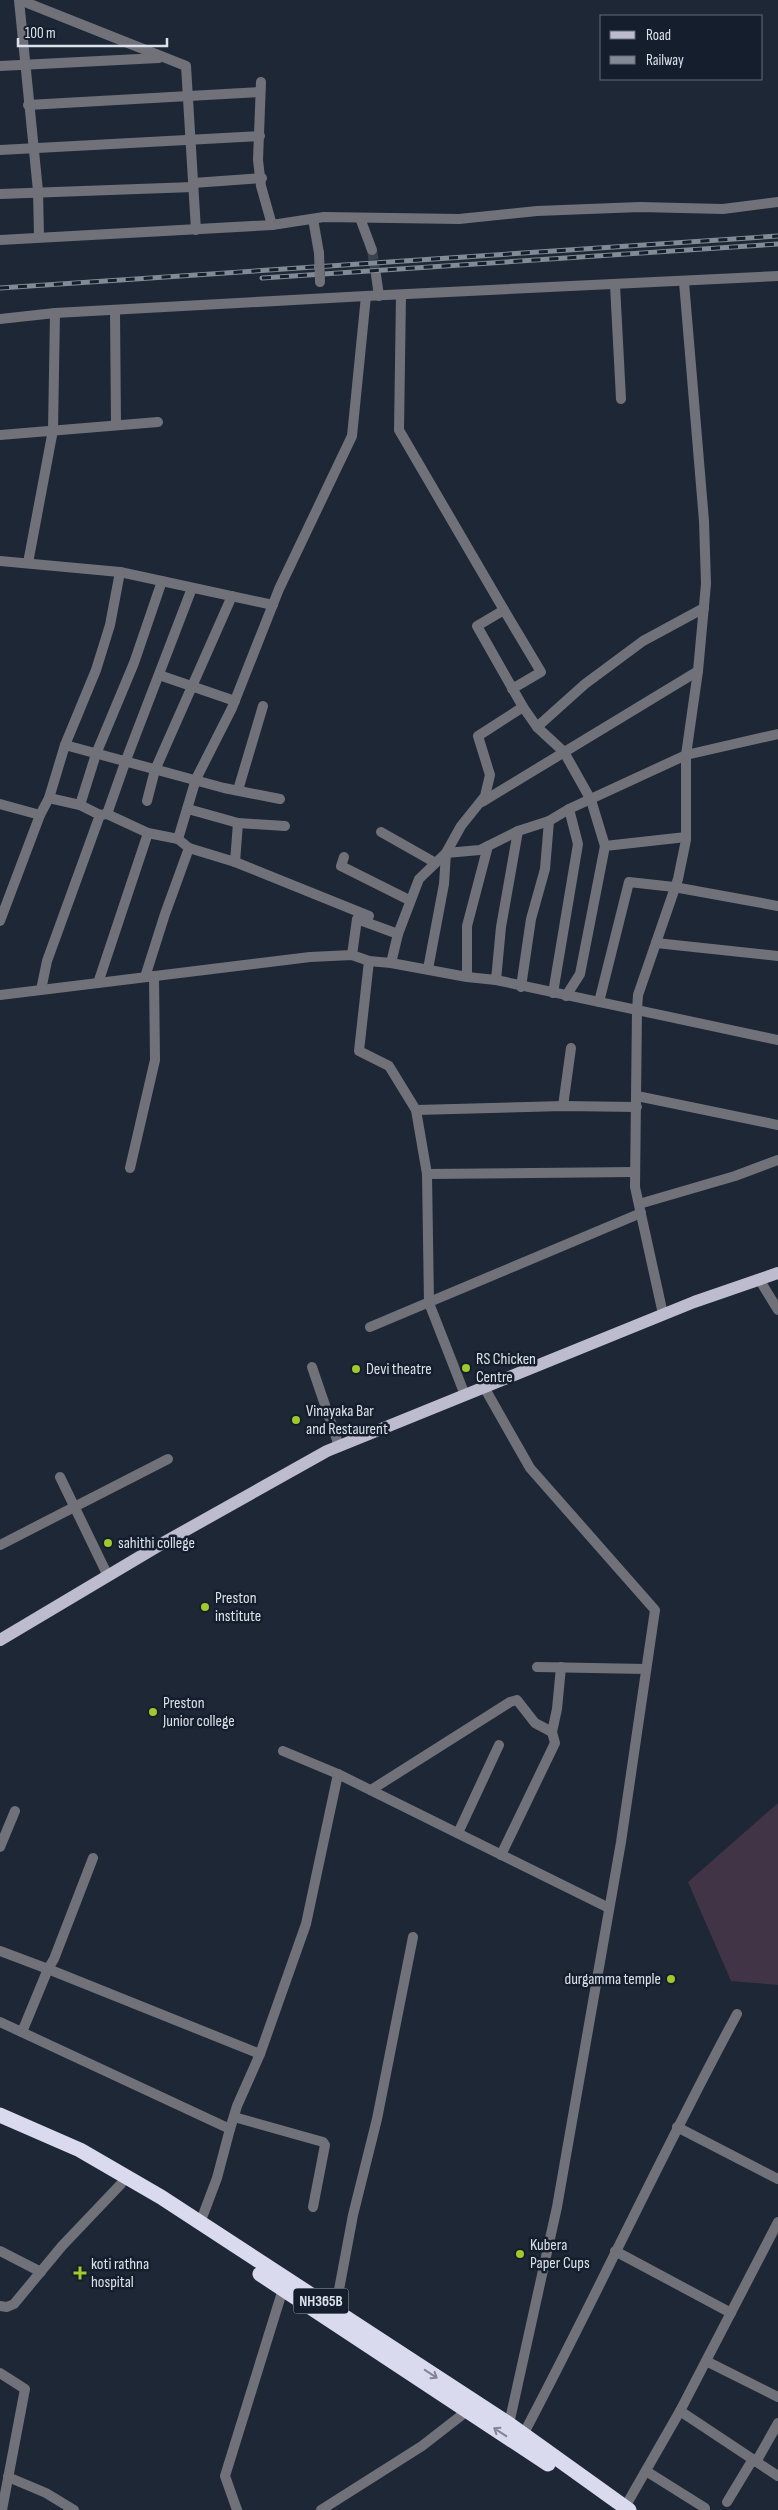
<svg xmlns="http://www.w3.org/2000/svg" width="778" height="2510" font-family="'Sofia Sans Condensed',sans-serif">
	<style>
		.green { fill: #403446 }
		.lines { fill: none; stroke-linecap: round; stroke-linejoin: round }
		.minor-tunnel { stroke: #3a4351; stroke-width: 10; stroke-dasharray: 10 5; stroke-linecap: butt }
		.minor { stroke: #71717a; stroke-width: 10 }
		.major { stroke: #bcbcce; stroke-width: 12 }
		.highway { stroke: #dadaef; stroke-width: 15 }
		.rail-casing { stroke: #828a96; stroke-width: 5 }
		.rail { stroke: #151e2c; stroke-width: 3; stroke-dasharray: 9; stroke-linecap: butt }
		.minor-bridge { stroke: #71717a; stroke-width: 10 }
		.oneway { stroke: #818597 }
		.poi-dot { fill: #a0c92b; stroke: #151e2c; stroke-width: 2 }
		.labels { text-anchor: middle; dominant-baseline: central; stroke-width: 5; stroke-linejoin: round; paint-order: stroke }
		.shield { fill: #151e2c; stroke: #a0a7b2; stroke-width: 1 }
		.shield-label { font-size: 15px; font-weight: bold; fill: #dce2ec }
		.poi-label { font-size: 16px; fill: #dce2ec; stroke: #151e2c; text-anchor: start }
	</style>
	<rect width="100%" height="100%" fill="#1e2736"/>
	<polygon class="green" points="778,1803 778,1985 731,1981 688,1882"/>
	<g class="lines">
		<polyline class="minor-tunnel" points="372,250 376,275"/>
		<g class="minor">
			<polyline points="19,0 38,191 39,236"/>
			<polyline points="20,0 186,66 196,230"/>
			<polyline points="0,66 159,58"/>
			<polyline points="28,105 259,92"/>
			<polyline points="0,150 260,136"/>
			<polyline points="0,194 193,187 193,183 262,178"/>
			<polyline points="360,218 372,250"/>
			<polyline points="313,219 319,253"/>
			<polyline points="272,225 324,217 459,219 537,211 640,207 723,209 778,202"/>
			<polyline points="0,240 272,225 261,186 258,160 261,82"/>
			<polyline points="376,275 379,296"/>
			<polyline points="615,285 621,399"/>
			<polyline points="401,295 399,430 504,610"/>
			<polyline points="115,311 116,424"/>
			<polyline points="0,319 55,313 366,296 778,276"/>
			<polyline points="0,435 158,422"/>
			<polyline points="0,561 120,572"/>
			<polyline points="28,563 53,430 55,313"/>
			<polyline points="159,675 235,701"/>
			<polyline points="523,707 537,727 564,752 591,800 605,846"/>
			<polyline points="537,727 585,684 643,641 704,608"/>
			<polyline points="65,745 96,670 110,625 120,572 273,605"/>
			<polyline points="238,790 263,706"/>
			<polyline points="49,798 65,745 224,788 280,799"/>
			<polyline points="147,801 155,770 232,596"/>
			<polyline points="482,802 698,671"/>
			<polyline points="0,804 40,815 49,798 80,805 100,815 107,814 148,833 178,839"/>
			<polyline points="80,805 96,754 134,663 162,581"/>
			<polyline points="188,809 238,823 285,826"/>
			<polyline points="107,814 126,760 192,588"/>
			<polyline points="381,832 434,862"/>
			<polyline points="189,848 235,862 238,823"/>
			<polyline points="344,857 341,866 409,900"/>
			<polyline points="235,862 369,916"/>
			<polyline points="0,921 40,815"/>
			<polyline points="398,934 419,879 446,853 480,850 518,831 549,821 569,809 686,755 778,734"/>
			<polyline points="656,943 778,956"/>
			<polyline points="369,961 359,1051 389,1066 416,1110 427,1174 429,1303 465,1395"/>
			<polyline points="391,963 467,977 496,980 778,1040"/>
			<polyline points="428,969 444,884 446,853 461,826 485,796 490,775 478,736 523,707 477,626 504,610 541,672 512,689"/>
			<polyline points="145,977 165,914 189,848 178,839 196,779 232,708 279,589 352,436 366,296"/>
			<polyline points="467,977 467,926 488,846"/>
			<polyline points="496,980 501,927 518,831"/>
			<polyline points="98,983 148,833"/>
			<polyline points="521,987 531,919 545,869 549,821"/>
			<polyline points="41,990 47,961 100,815"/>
			<polyline points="553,993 578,844 569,809"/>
			<polyline points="0,995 310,957 352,955 369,961 391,963 398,934 357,919 352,955"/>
			<polyline points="566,996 580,974 605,846 686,837"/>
			<polyline points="599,1002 629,882 674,887 778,906"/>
			<polyline points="637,1096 778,1125"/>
			<polyline points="563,1106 571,1048"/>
			<polyline points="416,1110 563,1106 637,1107"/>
			<polyline points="130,1168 155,1060 154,976"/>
			<polyline points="427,1174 635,1172"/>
			<polyline points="639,1204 735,1176 778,1160"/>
			<polyline points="759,1279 778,1310"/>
			<polyline points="663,1314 635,1187 637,1010 638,995 678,879 686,840 686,755 698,671 706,584 704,521 684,282"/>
			<polyline points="370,1327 641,1213"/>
			<polyline points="312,1367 339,1446"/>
			<polyline points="484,1387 530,1468 655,1610 621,1842 557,2207 509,2424"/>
			<polyline points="60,1477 108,1576"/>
			<polyline points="0,1545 168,1459"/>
			<polyline points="537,1667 646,1669"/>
			<polyline points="283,1751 338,1774 609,1908"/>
			<polyline points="371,1790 510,1702 517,1700 535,1723 552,1732 557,1709 561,1667"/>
			<polyline points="458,1833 499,1745"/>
			<polyline points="0,1847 15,1811"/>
			<polyline points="501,1855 555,1743 552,1732"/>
			<polyline points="0,1951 48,1969 54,1959 93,1858"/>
			<polyline points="0,2022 230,2129 217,2178 200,2223"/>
			<polyline points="22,2032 48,1969 260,2054"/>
			<polyline points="234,2117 323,2142 325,2145 313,2207"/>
			<polyline points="677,2127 778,2179"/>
			<polyline points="230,2129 237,2106 260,2054 306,1924 338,1774"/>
			<polyline points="0,2251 41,2272"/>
			<polyline points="615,2251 731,2313"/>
			<polyline points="0,2306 7,2307 14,2304 62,2246 121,2184"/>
			<polyline points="335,2311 353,2215 377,2119 413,1937"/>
			<polyline points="706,2361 778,2397"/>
			<polyline points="0,2373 25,2389 2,2510"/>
			<polyline points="680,2411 778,2476"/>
			<path d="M523,2435C597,2295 662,2153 737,2014"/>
			<polyline points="756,2462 778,2423"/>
			<polyline points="646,2471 705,2508"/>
			<polyline points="8,2477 46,2493 74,2510"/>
			<polyline points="727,2502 753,2459"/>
			<polyline points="625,2507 680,2411 778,2222"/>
			<polyline points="237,2510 225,2476 283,2289"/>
			<polyline points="321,2510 422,2446 467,2411"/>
		</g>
		<polyline class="major" points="0,1640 163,1543 327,1451 694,1302 778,1273"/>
		<g class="highway">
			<polyline points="0,2115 80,2150 161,2197 509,2424 629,2510"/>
			<polyline points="260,2274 548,2464"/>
		</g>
		<defs>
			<g id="rail">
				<polyline points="262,278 778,244"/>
				<polyline points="0,288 778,236"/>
			</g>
		</defs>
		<use href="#rail" class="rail-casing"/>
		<use href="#rail" class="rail"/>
		<polyline class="minor-bridge" points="319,253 320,282"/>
	</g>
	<defs><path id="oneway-shaft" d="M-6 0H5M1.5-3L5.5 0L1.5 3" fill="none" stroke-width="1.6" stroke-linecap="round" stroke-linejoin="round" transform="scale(1.25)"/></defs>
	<g class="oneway">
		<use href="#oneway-shaft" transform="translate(431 2374) rotate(33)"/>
		<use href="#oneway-shaft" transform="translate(500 2432) rotate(-147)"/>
	</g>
	<g class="poi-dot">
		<circle cx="466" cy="1368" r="5"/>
		<circle cx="356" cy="1369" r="5"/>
		<circle cx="296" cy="1420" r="5"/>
		<circle cx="108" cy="1543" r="5"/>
		<circle cx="205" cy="1607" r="5"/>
		<circle cx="153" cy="1712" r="5"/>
		<circle cx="671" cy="1979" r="5"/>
		<circle cx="520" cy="2254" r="5"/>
		<path d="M77.5 2265.5h5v5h5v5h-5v5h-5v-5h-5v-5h5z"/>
	</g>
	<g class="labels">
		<rect class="shield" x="293.5" y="2288.5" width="55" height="25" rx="4"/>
		<g class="shield-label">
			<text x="321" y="2301">NH365B</text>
		</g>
		<g class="poi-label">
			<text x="476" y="1359">RS Chicken<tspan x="476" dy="18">Centre</tspan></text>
			<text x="366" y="1369">Devi theatre</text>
			<text x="306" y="1411">Vinayaka Bar<tspan x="306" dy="18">and Restaurent</tspan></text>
			<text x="118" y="1543">sahithi college</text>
			<text x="215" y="1598">Preston<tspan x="215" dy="18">institute</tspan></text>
			<text x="163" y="1703">Preston<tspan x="163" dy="18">Junior college</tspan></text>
			<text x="661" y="1979" text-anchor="end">durgamma temple</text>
			<text x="530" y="2245">Kubera<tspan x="530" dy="18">Paper Cups</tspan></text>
			<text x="91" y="2264">koti rathna<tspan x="91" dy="18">hospital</tspan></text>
		</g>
	</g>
	<rect x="600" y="15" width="162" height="65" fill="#151e2c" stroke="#656c79"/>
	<rect x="610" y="31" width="25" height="8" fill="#bcbcce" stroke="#656c79"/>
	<text x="646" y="40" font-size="15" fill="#dce2ec">Road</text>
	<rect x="610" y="56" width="25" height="8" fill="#828a96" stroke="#656c79"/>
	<text x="646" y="65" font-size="15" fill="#dce2ec">Railway</text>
	<path d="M18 38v8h149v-8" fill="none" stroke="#dce2ec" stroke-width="2.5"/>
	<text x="25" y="38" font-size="15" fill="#dce2ec" stroke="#151e2c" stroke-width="4" paint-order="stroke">100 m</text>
</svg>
